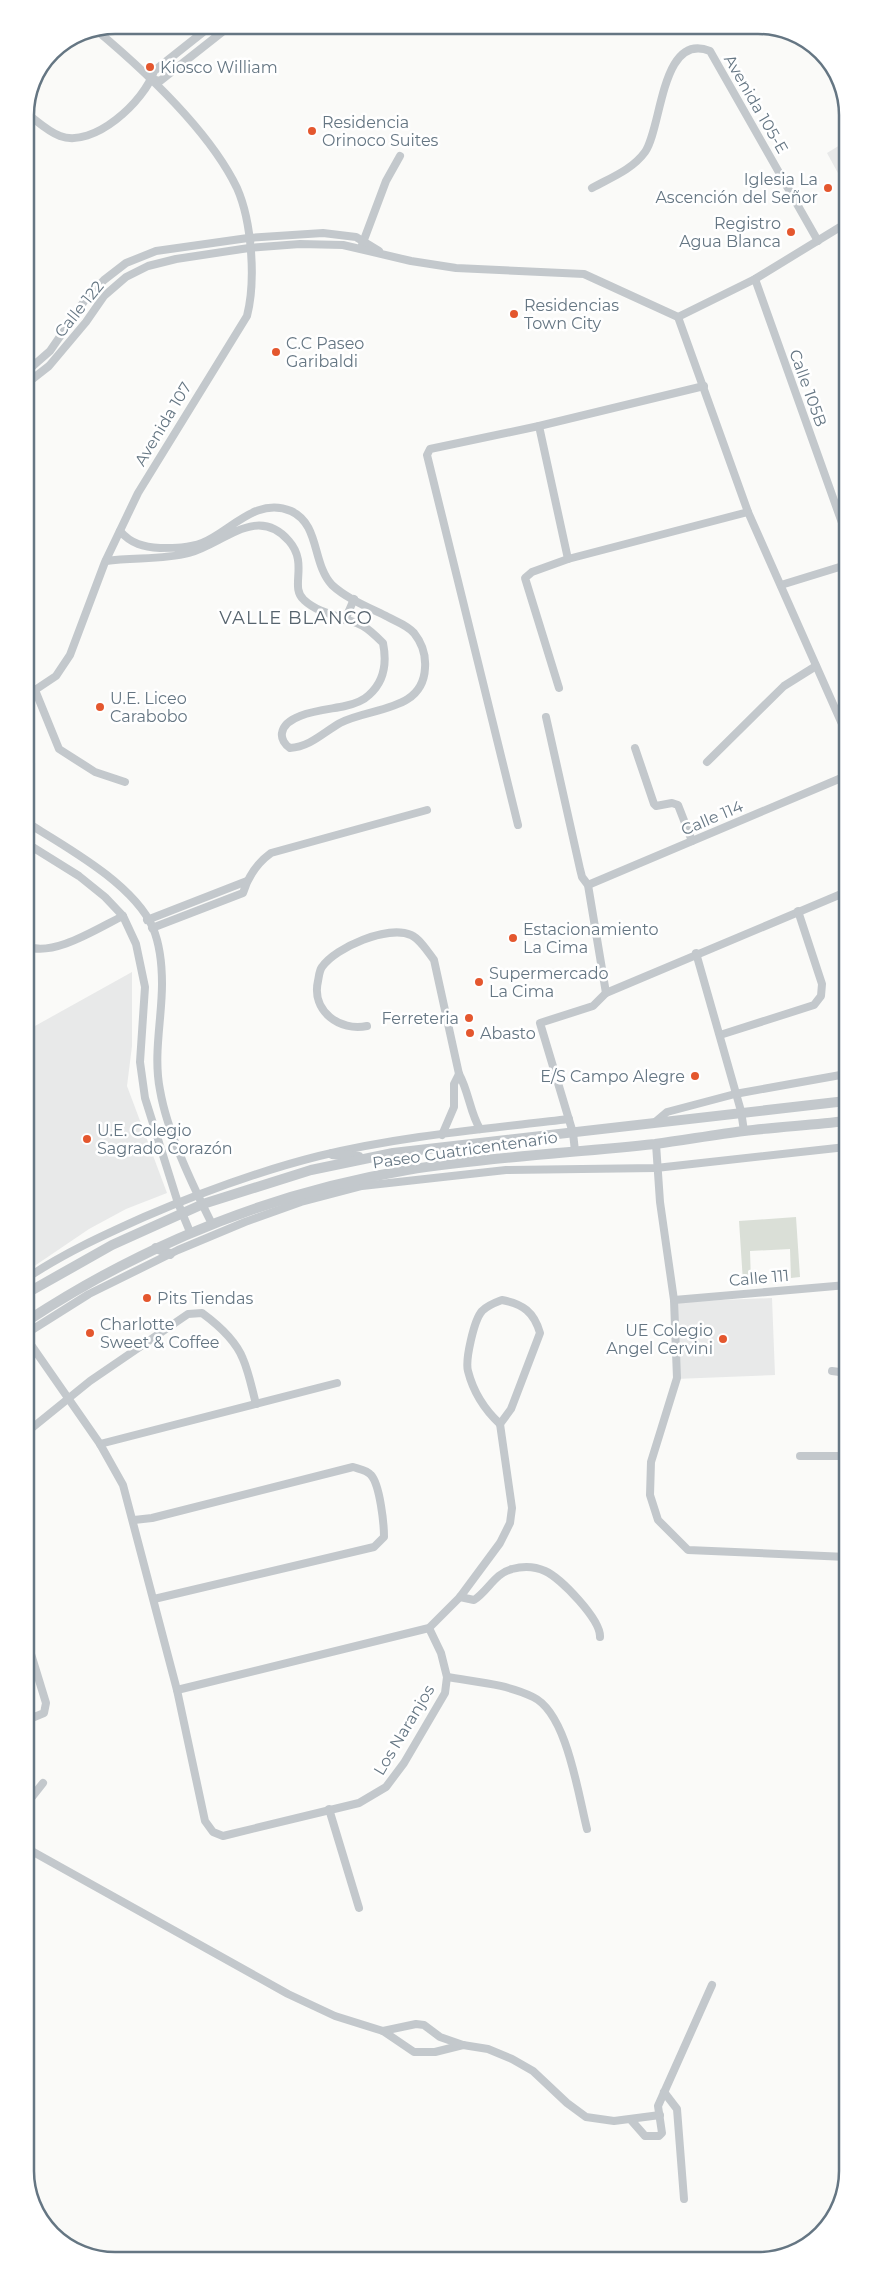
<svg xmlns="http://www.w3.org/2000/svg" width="873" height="2286" font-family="Montserrat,sans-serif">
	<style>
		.built { fill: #e8e9e9 }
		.green { fill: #dadfd7 }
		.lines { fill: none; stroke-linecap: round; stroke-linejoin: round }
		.minor { stroke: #c3c8cc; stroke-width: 8 }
		.tertiary { stroke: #c3c8cc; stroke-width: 10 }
		.poi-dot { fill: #e4572e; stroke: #fff; stroke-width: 2 }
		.labels { text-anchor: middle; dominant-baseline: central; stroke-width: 5; stroke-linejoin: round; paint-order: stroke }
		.poi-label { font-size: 16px; fill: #657683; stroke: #fff; text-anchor: start }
		.street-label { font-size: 16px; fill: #657683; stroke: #fff }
		.neighbourhood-label { font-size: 18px; letter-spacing: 1px; fill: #57646e; stroke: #fff }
		.rim { fill: none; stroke: #657683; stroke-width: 2.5 }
	</style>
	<rect width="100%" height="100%" fill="#fafaf8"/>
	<g class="built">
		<polygon points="845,142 845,186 827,153"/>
		<polygon points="132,972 132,1046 127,1086 167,1193 126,1209 89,1229 27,1271 26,1031"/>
		<polygon points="772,1298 775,1375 675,1379 672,1302"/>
	</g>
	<polygon class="green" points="796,1217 800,1277 791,1278 790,1249 750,1251 751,1281 743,1282 739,1221"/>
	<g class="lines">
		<g class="minor">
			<polyline points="151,79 160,81 231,25"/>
			<path d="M25,112C36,120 47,131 60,136C93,149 145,101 154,71L212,25"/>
			<path d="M592,188C610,178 632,170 645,152C662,128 661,31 710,51L818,241"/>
			<polyline points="362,245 386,181 400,156"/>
			<polyline points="755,279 846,534"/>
			<polyline points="678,317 748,512 846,733"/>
			<polyline points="26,372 50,351 85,300 104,280 126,263 156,251 248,238 323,233 356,237 379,251"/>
			<polyline points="26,384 49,366 86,322 104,296 126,277 148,266 176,259 249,248 300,244 343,245 411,261 456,268 584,274 678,317 755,279 845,224"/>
			<polyline points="539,426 568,559 748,512"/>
			<path d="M106,561C134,557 162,560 189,553C223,544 257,504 289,541C309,564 289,587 304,600C320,615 344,616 363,626C370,630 377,637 383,643C387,663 385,681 369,695C363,701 354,704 345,706C329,710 285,712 282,733C281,739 285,745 290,748C310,747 324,732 340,723C371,707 423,712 425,668C426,655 422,643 414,633C407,625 397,622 388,617C370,608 347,599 332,585C312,564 320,524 291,511C256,496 230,532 202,543C189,548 174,548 160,548C144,547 131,544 120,531"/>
			<polyline points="781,585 846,565"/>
			<polyline points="345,620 354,599"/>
			<polyline points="559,688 525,578 532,572 568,559"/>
			<polyline points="35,690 59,749 95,772 125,782"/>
			<path d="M26,693L35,690L56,676L70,655L105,562L138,493L247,316C256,281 252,222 237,188C209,130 144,70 95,29"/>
			<polyline points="546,717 580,869 582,877 588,885 606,993 846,892"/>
			<polyline points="635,748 654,804 656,806 672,803 678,805 692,841"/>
			<polyline points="707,762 784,686 816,666"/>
			<path d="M26,822C66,847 134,884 153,928C160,945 162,966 162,984C162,1019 153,1055 160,1090C167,1132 193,1186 212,1224"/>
			<polyline points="518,825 427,455 430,449 539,426 704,386"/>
			<polyline points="26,843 79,876 105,897 123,916 136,944 145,987 140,1062 145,1098 178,1203 190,1232"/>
			<polyline points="588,885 846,776"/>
			<polyline points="147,920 247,881"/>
			<path d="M152,928L243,893C248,877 257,863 271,853L427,810"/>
			<path d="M26,946C53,958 98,928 123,916"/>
			<polyline points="696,953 741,1111 744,1131"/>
			<path d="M367,1026C340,1032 311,1011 318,981C319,977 319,971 322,967C336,947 388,925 411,935C420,939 428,952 434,960L459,1074C469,1092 470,1113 480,1129"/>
			<polyline points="720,1035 814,1005 821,996 822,984 798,911"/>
			<polyline points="654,1123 667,1112 735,1094 846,1074"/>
			<polyline points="442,1135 454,1107 454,1084 459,1074"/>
			<polyline points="656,1144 660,1202 674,1300 677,1378 651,1462 650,1495 658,1520 688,1550 847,1557"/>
			<polyline points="575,1151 573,1133 540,1023 593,1006 606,993"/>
			<path d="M27,1278C64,1253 104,1235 144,1217C200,1193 259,1171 319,1156C400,1136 485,1129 569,1119"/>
			<path d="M502,1300C523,1304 534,1312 540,1333L511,1409L500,1424C485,1410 473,1391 468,1371C465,1360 474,1320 482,1311C488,1305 494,1303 502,1300Z"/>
			<polyline points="674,1300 847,1285"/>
			<polyline points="27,1333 89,1294 178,1250 245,1222 301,1202 362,1186 506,1170 656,1168 846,1147"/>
			<polyline points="27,1339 100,1444 123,1485 177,1690 205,1821 213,1832 223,1836 359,1803 386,1787 404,1763 445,1693 447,1677 441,1653 429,1628"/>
			<polyline points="832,1371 847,1373"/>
			<path d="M27,1432L90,1381L188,1314L202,1313C217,1324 236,1341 243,1359C249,1373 252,1389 256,1404"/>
			<polyline points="100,1444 337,1383"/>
			<polyline points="800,1456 847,1456"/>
			<path d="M134,1520L152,1518L353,1467C359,1469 367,1470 371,1475C380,1485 384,1524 384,1537L374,1547L154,1599"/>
			<path d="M460,1597L474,1600C488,1591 495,1573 512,1569C523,1566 534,1566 545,1571C561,1578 601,1620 600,1637"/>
			<polyline points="27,1641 46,1703 44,1713 27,1720"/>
			<path d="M447,1677C476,1682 507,1684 533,1697C567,1713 578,1794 587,1829"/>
			<polyline points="177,1690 429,1628 460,1597 500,1543 510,1523 512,1508 500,1424"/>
			<polyline points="28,1802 43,1783"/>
			<polyline points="329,1809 359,1908"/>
			<polyline points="28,1849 288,1994 335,2016 383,2031 414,2052 435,2052 463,2045"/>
			<polyline points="383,2031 416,2024 424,2025 440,2037 463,2045 488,2049 512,2059 533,2071 567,2103 586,2117 614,2121 660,2115"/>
			<polyline points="664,2092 677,2109 684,2199"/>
			<polyline points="631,2120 645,2136 659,2136 662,2133 658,2106 712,1985"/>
		</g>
		<g class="tertiary">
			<polyline points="332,1154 359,1157"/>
			<polyline points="156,1248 170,1254"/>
			<polyline points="27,1293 112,1245 203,1204 311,1170 393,1153 846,1101"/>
			<path d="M27,1321C143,1245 270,1193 407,1170C489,1157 572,1153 655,1144C684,1140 714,1135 744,1131C778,1127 812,1125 846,1121"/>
		</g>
	</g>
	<g class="poi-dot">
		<circle cx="150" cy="67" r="5"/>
		<circle cx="312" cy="131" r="5"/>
		<circle cx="828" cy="188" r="5"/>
		<circle cx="791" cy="232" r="5"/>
		<circle cx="514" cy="314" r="5"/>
		<circle cx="276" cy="352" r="5"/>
		<circle cx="100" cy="707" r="5"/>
		<circle cx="513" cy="938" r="5"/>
		<circle cx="479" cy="982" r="5"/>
		<circle cx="469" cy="1018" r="5"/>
		<circle cx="470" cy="1033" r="5"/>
		<circle cx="695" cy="1076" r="5"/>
		<circle cx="87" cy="1139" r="5"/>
		<circle cx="147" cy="1298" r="5"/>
		<circle cx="90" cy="1333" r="5"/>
		<circle cx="723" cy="1339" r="5"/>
	</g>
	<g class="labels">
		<g class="poi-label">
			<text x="160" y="67">Kiosco William</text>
			<text x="322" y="122">Residencia<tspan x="322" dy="18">Orinoco Suites</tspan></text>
			<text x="818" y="179" text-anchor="end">Iglesia La<tspan x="818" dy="18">Ascención del Señor</tspan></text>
			<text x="781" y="223" text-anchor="end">Registro<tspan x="781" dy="18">Agua Blanca</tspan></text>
			<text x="524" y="305">Residencias<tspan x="524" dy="18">Town City</tspan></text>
			<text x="286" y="343">C.C Paseo<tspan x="286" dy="18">Garibaldi</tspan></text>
			<text x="110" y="698">U.E. Liceo<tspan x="110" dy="18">Carabobo</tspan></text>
			<text x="523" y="929">Estacionamiento<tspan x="523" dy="18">La Cima</tspan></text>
			<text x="489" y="973">Supermercado<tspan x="489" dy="18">La Cima</tspan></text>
			<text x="459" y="1018" text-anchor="end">Ferreteria</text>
			<text x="480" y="1033">Abasto</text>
			<text x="685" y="1076" text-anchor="end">E/S Campo Alegre</text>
			<text x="97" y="1130">U.E. Colegio<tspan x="97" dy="18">Sagrado Corazón</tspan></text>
			<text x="157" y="1298">Pits Tiendas</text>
			<text x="100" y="1324">Charlotte<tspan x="100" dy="18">Sweet &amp; Coffee</tspan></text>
			<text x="713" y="1330" text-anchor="end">UE Colegio<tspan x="713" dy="18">Angel Cervini</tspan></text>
		</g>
		<g class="street-label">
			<text transform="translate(756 104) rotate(60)">Avenida 105-E</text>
			<text transform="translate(79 309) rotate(-51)">Calle 122</text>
			<text transform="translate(808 388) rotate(70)">Calle 105B</text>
			<text transform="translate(163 424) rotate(-59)">Avenida 107</text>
			<text transform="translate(712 818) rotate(-23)">Calle 114</text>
			<text transform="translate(465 1150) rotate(-8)">Paseo Cuatricentenario</text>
			<text transform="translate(759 1278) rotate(-5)">Calle 111</text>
			<text transform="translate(404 1730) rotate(-59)">Los Naranjos</text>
		</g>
		<g class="neighbourhood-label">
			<text x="296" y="618">VALLE BLANCO</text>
		</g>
	</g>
	<path d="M0 0H873V2286H0ZM115 34H758A81 81 0 0 1 839 115V2171A81 81 0 0 1 758 2252H115A81 81 0 0 1 34 2171V115A81 81 0 0 1 115 34Z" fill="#fff" fill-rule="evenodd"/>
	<path class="rim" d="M115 34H758A81 81 0 0 1 839 115V2171A81 81 0 0 1 758 2252H115A81 81 0 0 1 34 2171V115A81 81 0 0 1 115 34Z"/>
</svg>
